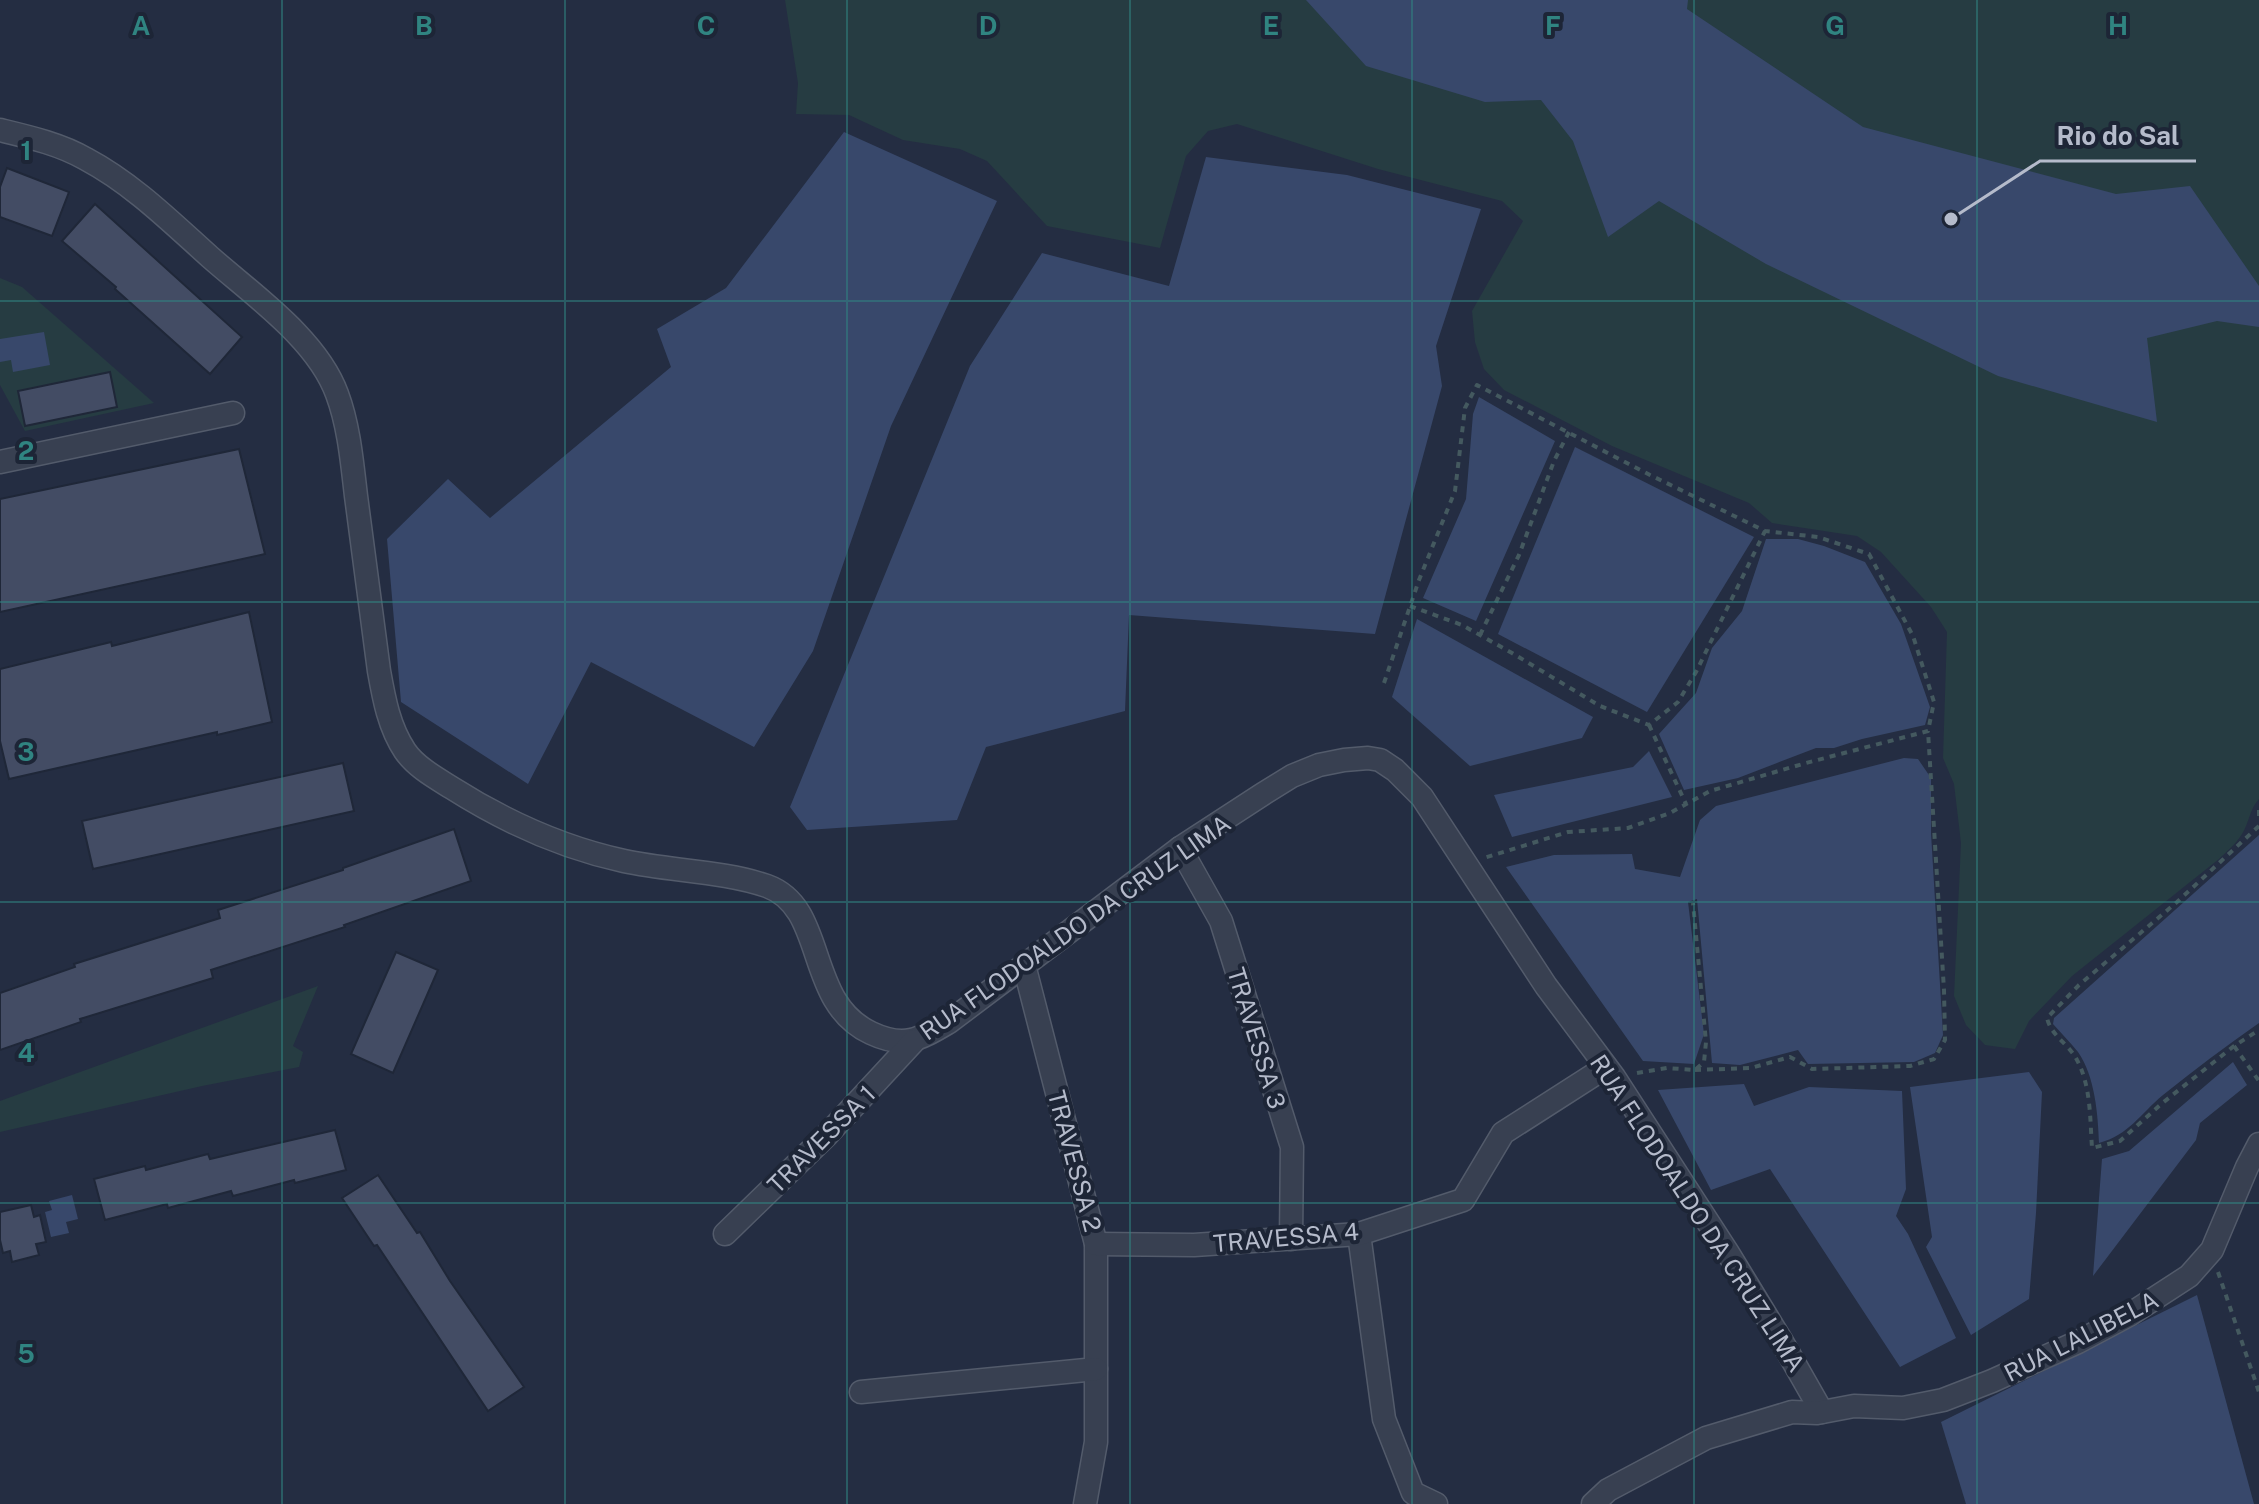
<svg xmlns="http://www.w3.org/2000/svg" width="2259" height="1504" font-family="'Public Sans',sans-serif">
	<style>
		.green { fill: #263c42 }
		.water { fill: #38486b }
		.building { fill: #434c64; stroke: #1f2738; stroke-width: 2 }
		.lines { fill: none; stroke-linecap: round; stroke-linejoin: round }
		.minor-casing { stroke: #535b6b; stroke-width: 25 }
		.path { stroke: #44595f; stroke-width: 4; stroke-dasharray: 6 6; stroke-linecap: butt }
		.minor { stroke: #384051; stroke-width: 22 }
		.grid { fill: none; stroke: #308481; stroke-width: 2; stroke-opacity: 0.55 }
		.labels { text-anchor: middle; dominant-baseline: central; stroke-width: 8; stroke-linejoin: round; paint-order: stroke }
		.street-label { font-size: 24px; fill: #b5bbcb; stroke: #1d2536 }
		.grid-label { font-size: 26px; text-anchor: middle; font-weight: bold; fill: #308481; stroke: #1d2536; stroke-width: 8; stroke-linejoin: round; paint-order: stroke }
		.leader { fill: none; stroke: #b5bbcb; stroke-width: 3 }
		.callout-dot { fill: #b5bbcb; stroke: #1d2536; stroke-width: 3 }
		.callout-label { font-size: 26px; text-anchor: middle; font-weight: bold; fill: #b5bbcb; stroke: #1d2536; stroke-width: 8; stroke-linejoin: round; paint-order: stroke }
	</style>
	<rect width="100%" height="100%" fill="#242d42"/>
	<g class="green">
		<path d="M785,0H2259V799C2250,808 2249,823 2242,834C2236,844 2227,851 2219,859L2072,976L2029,1021L2015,1049L1985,1045L1966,1025L1954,996L1961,843L1954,784L1943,758L1947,632L1931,607L1881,552L1857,536L1772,523L1749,503L1612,446L1504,390L1484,369L1475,342L1472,311L1523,221L1502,201L1378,169L1237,124L1208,131L1186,156L1160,248L1047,226L987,161L960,149L903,140L849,115L796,114L798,83Z"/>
		<polygon points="0,278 22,287 154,403 25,431 0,385"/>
		<polygon points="318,986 293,1046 303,1052 299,1067 202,1086 0,1132 0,1101"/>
	</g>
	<g class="water">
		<polygon points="1306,0 1688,0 1687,9 1863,127 2116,194 2190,186 2259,286 2259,327 2217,321 2147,338 2157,422 1998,376 1766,264 1659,201 1608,237 1573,141 1541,100 1485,102 1366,66"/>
		<polygon points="844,132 997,201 891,426 813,651 754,747 591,662 528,784 401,702 387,539 448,479 490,518 671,367 657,329 726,288"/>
		<polygon points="1206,157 1347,175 1481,209 1436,346 1442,386 1375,634 1129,615 1125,711 986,747 957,820 807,830 790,807 970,366 1042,253 1169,286"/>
		<polygon points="44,332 50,365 13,372 11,360 0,362 0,339"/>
		<polygon points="1479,397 1555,441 1476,621 1423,598 1466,499 1473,414"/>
		<polygon points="1575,447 1754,537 1647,712 1498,634"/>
		<polygon points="1766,539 1798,539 1824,546 1865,562 1901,624 1930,707 1925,725 1862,739 1834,748 1816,748 1738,778 1684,790 1659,734 1696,693 1712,648 1742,611"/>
		<polygon points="1417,619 1593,717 1582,738 1470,766 1392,697"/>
		<polygon points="1649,751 1672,797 1512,837 1494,795 1633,767"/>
		<polygon points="1904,758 1918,759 1931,778 1931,833 1943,1035 1935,1053 1914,1062 1808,1064 1798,1050 1740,1065 1712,1063 1697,899 1688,902 1704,1034 1694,1064 1643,1061 1506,867 1554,855 1632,854 1635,869 1680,877 1700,820 1716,806"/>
		<path d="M2259,835V1023C2226,1046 2194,1070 2163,1095C2140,1114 2129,1135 2099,1143C2098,1115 2095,1076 2078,1052C2070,1042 2061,1033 2053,1024L2054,1018Z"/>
		<polygon points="2233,1062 2247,1085 2200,1123 2196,1140 2093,1276 2102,1159 2129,1151"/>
		<polygon points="2029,1072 2042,1092 2036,1213 2029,1299 1971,1335 1926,1247 1932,1237 1910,1087"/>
		<polygon points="1744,1084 1754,1106 1809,1087 1902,1091 1906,1189 1896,1216 1908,1234 1956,1338 1900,1367 1770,1169 1711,1190 1658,1090"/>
		<polygon points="72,1195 78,1219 66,1222 69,1233 51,1237 45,1212 52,1210 49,1201"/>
		<polygon points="2197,1295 2254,1504 1966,1504 1941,1422"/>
	</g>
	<g class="building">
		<polygon points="7,168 69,192 52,236 0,217 0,187"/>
		<polygon points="95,204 242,337 210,374 115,289 116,287 62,241"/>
		<polygon points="110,372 117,407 25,426 18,391"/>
		<polygon points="239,449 265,554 0,612 0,499"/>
		<polygon points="249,612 272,722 217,735 217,732 9,779 0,741 0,669 111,642 112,646"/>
		<polygon points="343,763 354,811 93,869 82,821"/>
		<polygon points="454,829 471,881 344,925 345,927 211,970 213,978 80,1019 81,1022 0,1050 0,993 75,967 74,964 220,918 218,910 343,870 343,868"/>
		<polygon points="396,952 438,970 393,1073 351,1054"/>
		<polygon points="335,1130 346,1170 295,1183 294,1180 233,1196 231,1191 168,1208 167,1204 105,1220 94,1179 145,1166 146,1170 208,1154 210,1159"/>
		<polygon points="378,1175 417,1233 420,1232 450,1281 524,1387 488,1411 377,1245 374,1246 342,1198"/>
		<polygon points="31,1205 34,1217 40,1215 46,1242 36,1244 39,1255 12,1262 10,1251 3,1253 0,1240 0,1212"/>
	</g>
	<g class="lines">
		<defs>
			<g id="minor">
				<path d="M0,130C29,137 60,144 86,159C133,184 171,222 210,257C253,295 317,339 337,394C349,426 352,462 356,496C364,554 371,613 379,671C384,699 389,727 405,751C416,767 436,778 452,788C504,821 564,848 624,861C670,871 723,871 767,886C828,908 804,1002 871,1033C905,1049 920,1039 949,1022L1180,848L1263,794L1292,776L1319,765L1344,760L1368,758L1380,760L1395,770L1422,797L1546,986L1614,1077L1728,1253L1781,1340L1822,1412"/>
				<polyline points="0,462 233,413"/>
				<polyline points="1180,848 1221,921 1292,1147 1291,1239"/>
				<polyline points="1024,965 1096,1244 1096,1442 1085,1504"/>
				<polyline points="725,1234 827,1135 914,1041"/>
				<polyline points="1359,1234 1384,1419 1413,1493 1436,1504"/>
				<polyline points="1096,1244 1194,1245 1359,1234 1463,1200 1503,1133 1606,1067"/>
				<polyline points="861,1392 1096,1369"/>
				<polyline points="1593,1504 1608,1490 1706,1438 1792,1412 1817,1413 1854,1406 1903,1408 1943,1400 1992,1381 2078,1342 2129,1315 2189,1276 2212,1250 2247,1167 2259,1144"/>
			</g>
		</defs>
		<use href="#minor" class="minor-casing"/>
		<g class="path">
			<polyline points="1410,606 1462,625 1512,653 1600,706 1649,725 1678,702 1696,672 1765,531"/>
			<polyline points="1480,635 1519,555 1554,461 1569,432"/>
			<polyline points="1384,683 1419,580 1455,491 1465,408 1477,385 1650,475 1765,531 1818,537 1869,554 1913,636 1934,702 1928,731 1806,763 1710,791 1670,813 1628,828 1568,832 1484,858"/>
			<polyline points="1649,725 1686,804"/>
			<polyline points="2259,810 2259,818"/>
			<path d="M2259,826L2177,902L2079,985L2047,1018C2051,1036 2069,1044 2077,1060C2091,1086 2090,1119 2092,1148L2120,1141L2160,1105L2234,1046L2259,1030"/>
			<polyline points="2234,1046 2259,1081"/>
			<polyline points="1695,1070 1751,1068 1790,1057 1812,1069 1910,1066 1934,1059 1945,1040 1944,990 1928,731"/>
			<polyline points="1637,1073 1667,1068 1695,1070 1704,1062 1706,1042 1693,903"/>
			<polyline points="2218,1272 2259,1392"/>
		</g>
		<use href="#minor" class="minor"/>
	</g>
	<path class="grid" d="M282,0V1504M565,0V1504M847,0V1504M1130,0V1504M1412,0V1504M1694,0V1504M1977,0V1504M0,301H2259M0,602H2259M0,902H2259M0,1203H2259"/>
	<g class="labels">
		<g class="street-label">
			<text transform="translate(1075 927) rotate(-35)">RUA FLODOALDO DA CRUZ LIMA</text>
			<text transform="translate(1257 1038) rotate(73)">TRAVESSA 3</text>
			<text transform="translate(821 1139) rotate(-45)">TRAVESSA 1</text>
			<text transform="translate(1075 1161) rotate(75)">TRAVESSA 2</text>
			<text transform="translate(1698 1213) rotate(57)">RUA FLODOALDO DA CRUZ LIMA</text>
			<text transform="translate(1286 1237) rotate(-5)">TRAVESSA 4</text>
			<text transform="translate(2081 1336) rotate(-27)">RUA LALIBELA</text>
		</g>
	</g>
	<g class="grid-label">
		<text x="141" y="35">A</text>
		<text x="424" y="35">B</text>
		<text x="706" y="35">C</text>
		<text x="988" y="35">D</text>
		<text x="1271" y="35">E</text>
		<text x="1553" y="35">F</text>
		<text x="1835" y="35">G</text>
		<text x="2118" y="35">H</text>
		<text x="26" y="160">1</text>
		<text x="26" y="460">2</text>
		<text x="26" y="761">3</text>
		<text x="26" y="1062">4</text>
		<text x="26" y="1363">5</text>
	</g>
	<path class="leader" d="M1951 219L2040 161H2196"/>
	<circle class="callout-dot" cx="1951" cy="219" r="8"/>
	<g class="callout-label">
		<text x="2118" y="145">Rio do Sal</text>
	</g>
</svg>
